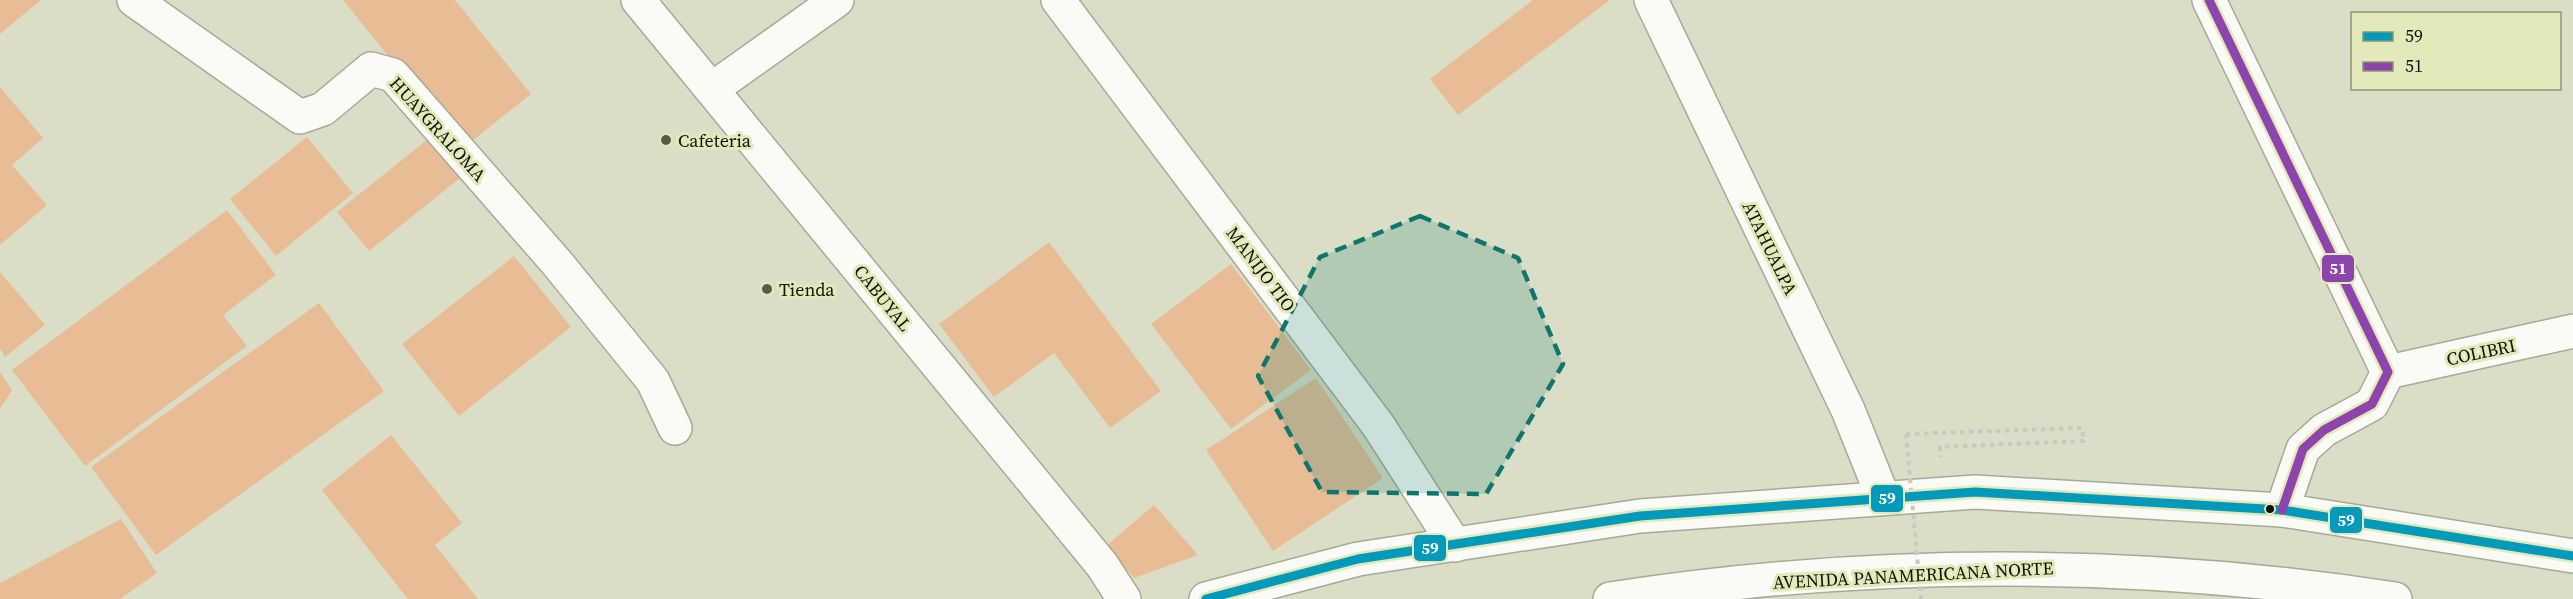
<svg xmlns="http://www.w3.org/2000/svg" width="2573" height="599" font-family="'Source Serif 4',serif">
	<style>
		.grass { fill: #e8bd95 }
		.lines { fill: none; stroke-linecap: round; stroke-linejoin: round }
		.minor-casing { stroke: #a7a996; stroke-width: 36 }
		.trunk-casing { stroke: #a7a996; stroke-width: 36 }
		.path { stroke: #c7c9c2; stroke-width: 4; stroke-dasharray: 4.5 4.5; stroke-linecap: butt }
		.minor { stroke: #fafaf6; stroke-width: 33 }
		.trunk { stroke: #fafaf6; stroke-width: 33 }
		.path-bridge { stroke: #c7c9c2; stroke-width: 4; stroke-dasharray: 4.5 4.5; stroke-linecap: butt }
		.bus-1-casing { stroke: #e3e9bb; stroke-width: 14 }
		.bus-2-casing { stroke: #e3e9bb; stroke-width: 14 }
		.bus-1 { stroke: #029aba; stroke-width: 9 }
		.bus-2 { stroke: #8e44ad; stroke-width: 9 }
		.marked { fill: #0f766e; fill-opacity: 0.2; stroke: #0f766e; stroke-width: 4.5; stroke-dasharray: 12 8; stroke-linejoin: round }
		.poi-dot { fill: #585b48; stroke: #e3e9bb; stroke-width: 2 }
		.bus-dot { fill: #121404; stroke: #e3e9bb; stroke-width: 2 }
		.labels { text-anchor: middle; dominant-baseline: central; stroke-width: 6; stroke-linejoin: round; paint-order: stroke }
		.street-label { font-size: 18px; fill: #121404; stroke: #e3e9bb }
		.poi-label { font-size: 18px; fill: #121404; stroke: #e3e9bb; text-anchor: start }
		.line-badge { stroke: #e3e9bb; stroke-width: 2 }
		.badge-label { font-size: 16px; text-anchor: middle; font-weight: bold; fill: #fff }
	</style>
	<rect width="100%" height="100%" fill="#dbdec6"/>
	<g class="grass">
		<polygon points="0,0 41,0 0,34"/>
		<polygon points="343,0 455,0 531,94 463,148"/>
		<polygon points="1533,0 1610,0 1458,115 1430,79"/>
		<polygon points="0,87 43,138 12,165 47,205 0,245"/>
		<polygon points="307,137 353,193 276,256 230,199"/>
		<polygon points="428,139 460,178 369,251 337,212"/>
		<polygon points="227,210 276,275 223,315 247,346 85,466 12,370"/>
		<polygon points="1049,242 1161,391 1110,428 1054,353 994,397 939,324"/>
		<polygon points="514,256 571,327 459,416 402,344"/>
		<polygon points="1231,264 1311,370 1231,429 1151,324"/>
		<polygon points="0,272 45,325 5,357 0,349"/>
		<polygon points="319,303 384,391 156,555 91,467"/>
		<polygon points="0,372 12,390 0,409"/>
		<polygon points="1316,378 1383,478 1273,551 1206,450"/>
		<polygon points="391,435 462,523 435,545 478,599 408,599 322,490"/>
		<polygon points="1154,505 1198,555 1134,578 1106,546"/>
		<polygon points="121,519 157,573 120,599 0,599 0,583"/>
	</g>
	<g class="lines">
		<defs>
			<g id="minor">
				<polyline points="134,0 300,117 323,109 371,69 393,75 557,263 653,381 675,428"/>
				<polyline points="638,0 1102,565 1124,599"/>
				<polyline points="1058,0 1378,425 1455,545"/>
				<polyline points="1651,0 1848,410 1883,497"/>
				<polyline points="2209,0 2388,372 2372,404 2324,430 2303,449 2282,510"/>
				<polyline points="712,89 837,0"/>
				<polyline points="2388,372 2573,331"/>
			</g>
			<g id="trunk">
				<polyline points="1206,599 1358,559 1640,516 1975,492 2282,510 2573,556"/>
				<path d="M1610,599C1869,559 2136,559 2395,599"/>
			</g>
		</defs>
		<use href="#minor" class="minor-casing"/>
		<use href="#trunk" class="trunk-casing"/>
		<polyline class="path" points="1906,434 2082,428 2084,441 1940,447 1941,457"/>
		<use href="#minor" class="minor"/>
		<use href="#trunk" class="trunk"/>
		<polyline class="path-bridge" points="1906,434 1921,599"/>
		<defs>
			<polyline id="bus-1" points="1206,599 1358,559 1640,516 1975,492 2282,510 2573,556"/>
			<polyline id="bus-2" points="2209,0 2388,372 2372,404 2324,430 2303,449 2282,510"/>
		</defs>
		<use href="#bus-1" class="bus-1-casing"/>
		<use href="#bus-2" class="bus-2-casing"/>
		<use href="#bus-1" class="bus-1"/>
		<use href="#bus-2" class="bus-2"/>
	</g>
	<path class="marked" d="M1420,216L1518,258L1563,364L1486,494L1322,492L1258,376L1320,257Z"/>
	<g class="poi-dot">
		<circle cx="666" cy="140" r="6"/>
		<circle cx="767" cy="289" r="6"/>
	</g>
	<circle class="bus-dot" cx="2270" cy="509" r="5"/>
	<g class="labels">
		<g class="street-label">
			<text transform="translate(438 129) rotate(48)">HUAYGRALOMA</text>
			<text transform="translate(1770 248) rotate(64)">ATAHUALPA</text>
			<text transform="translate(1261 269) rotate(53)">MANIJO TIO</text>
			<text transform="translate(883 298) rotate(51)">CABUYAL</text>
			<text transform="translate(2481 352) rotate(-12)">COLIBRI</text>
			<text transform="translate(1913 575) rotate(-3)">AVENIDA PANAMERICANA NORTE</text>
		</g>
		<g class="poi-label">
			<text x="678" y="140">Cafeteria</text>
			<text x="779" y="289">Tienda</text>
		</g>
	</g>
	<g class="line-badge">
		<rect x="2321" y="254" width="34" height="29" rx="6" fill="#8e44ad"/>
		<rect x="1870" y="484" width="34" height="29" rx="6" fill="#029aba"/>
		<rect x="2329" y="506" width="34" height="28" rx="6" fill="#029aba"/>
		<rect x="1413" y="534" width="34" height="28" rx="6" fill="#029aba"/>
	</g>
	<g class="badge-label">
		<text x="2338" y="274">51</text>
		<text x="1887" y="504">59</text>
		<text x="2346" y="526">59</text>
		<text x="1430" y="554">59</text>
	</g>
	<rect x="2351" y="12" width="210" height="78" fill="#e3e9bb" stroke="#8f9472" stroke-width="1.5"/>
	<rect x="2363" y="32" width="30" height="9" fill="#029aba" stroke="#8f9472" stroke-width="1.5"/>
	<text x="2405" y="42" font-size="18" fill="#121404">59</text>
	<rect x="2363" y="62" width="30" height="9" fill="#8e44ad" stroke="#8f9472" stroke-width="1.5"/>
	<text x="2405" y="72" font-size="18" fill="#121404">51</text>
</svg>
